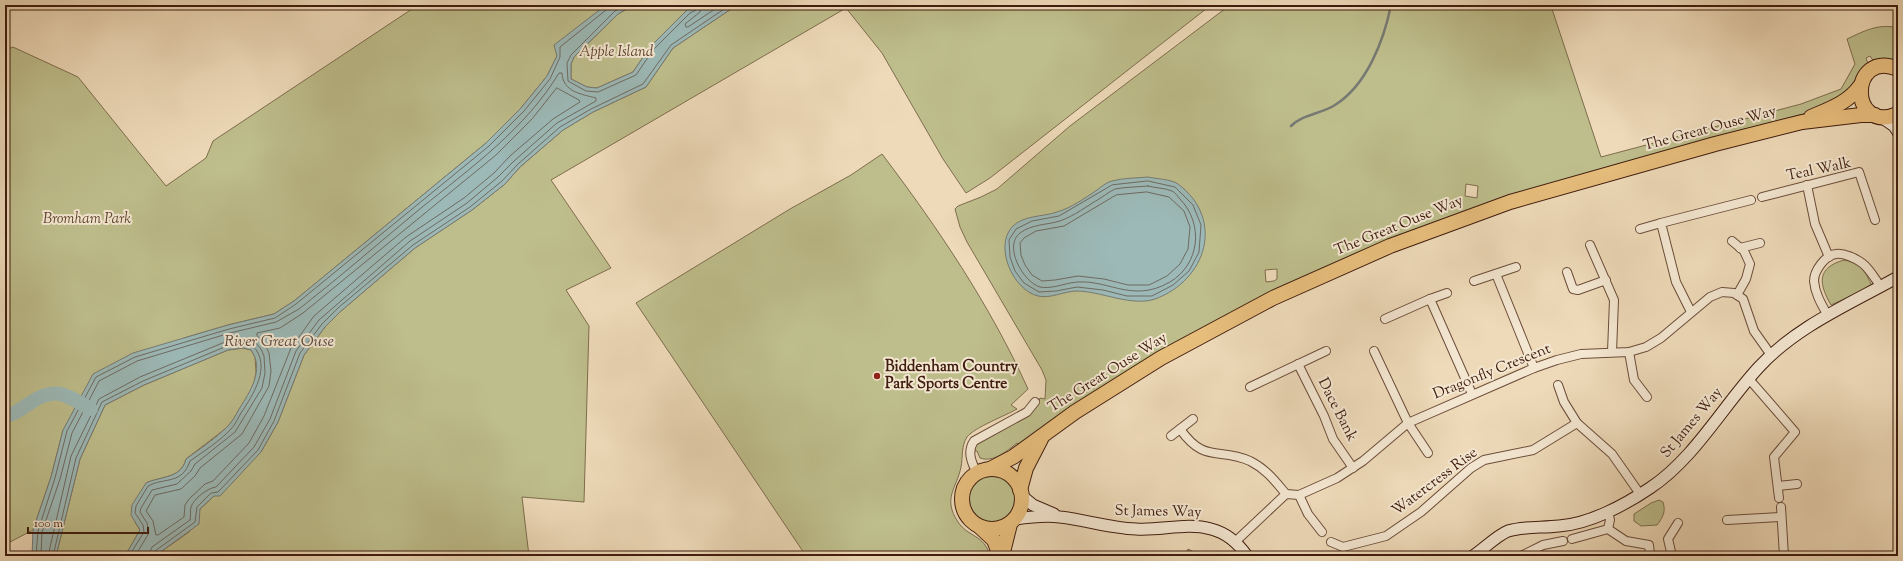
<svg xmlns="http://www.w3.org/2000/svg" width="1903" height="561" font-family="'Sorts Mill Goudy',serif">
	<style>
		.green { fill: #bebe8c; stroke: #7e6d4d; fill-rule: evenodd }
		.water { fill: #9cb9b7; stroke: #777a73 }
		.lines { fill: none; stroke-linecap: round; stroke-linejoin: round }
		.shore { stroke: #6e6a62; stroke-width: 1 }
		.stream { stroke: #777a73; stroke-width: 2.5 }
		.river { stroke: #9cb9b7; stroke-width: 14 }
		.street-casing { stroke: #6b4c39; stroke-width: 10 }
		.secondary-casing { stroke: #3f1c0e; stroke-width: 13 }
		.highway-casing { stroke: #3f1c0e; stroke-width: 16 }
		.street { stroke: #f4e7d2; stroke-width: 8 }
		.secondary { stroke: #f4e7d2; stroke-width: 11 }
		.highway { stroke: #e7bd7c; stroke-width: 14 }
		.poi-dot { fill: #8f2418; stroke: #f4e7d2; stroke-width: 1.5 }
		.labels { text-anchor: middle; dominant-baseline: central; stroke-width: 4; stroke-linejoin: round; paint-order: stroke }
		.park-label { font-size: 15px; font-style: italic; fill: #5f442e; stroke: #f4e7d2 }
		.street-label { font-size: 15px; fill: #3f1c0e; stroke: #f4e7d2 }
		.poi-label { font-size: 15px; font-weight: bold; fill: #3f1c0e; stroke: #f4e7d2; text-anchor: start }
		.water-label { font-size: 16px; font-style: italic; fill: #5b4b41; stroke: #f4e7d2 }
	</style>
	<rect width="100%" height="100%" fill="#eedab9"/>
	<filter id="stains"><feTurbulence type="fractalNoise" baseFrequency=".005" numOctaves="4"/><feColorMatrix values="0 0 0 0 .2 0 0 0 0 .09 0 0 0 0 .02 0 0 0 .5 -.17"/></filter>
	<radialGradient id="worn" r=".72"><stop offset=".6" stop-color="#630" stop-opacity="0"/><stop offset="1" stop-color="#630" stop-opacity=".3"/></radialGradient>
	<g class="green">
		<polygon points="418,5 606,5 555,46 557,56 547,76 521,108 486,143 294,301 274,314 228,325 184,338 63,430 51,477 33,530 10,542 5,542 5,50 13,47 78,77 166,186 206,158 213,141"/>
		<polygon points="634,5 697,5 688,9 650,47 633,72 597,88 587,87 571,79 571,64 574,57 618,14"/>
		<polygon points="737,5 1211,5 990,178 966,193 943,159 882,53 846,8 551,180 611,268 566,290 589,326 584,502 522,497 529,556 155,556 189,532 200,509 261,452 278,422 304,355 325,327 341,311 415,248 472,210 505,184 520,167 563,130 593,112 646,87 673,48"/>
		<path d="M1230,5H1584L1552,9L1601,157L1801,104L1841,89L1855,64L1847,39C1864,31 1879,23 1898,28V65L1874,62L1870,56L1866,58L1868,64L1854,89L1807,113L1569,178L1508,197L1388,240L1329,266L1020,446L1017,443C1007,451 993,463 980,458L977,451H973L975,445L1038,404L1040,398L1045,399L1046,380L1042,370L967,242L960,227L955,209L958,206L981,197L997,189L1070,126ZM1466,184L1478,186L1477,198L1465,196ZM1277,269V279L1274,281L1266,282L1265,270Z"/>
		<path d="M882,154C938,228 990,305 1028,389L1011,405L1017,409C1005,416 975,427 967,437C961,446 963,457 961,467C957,488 942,498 958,522C969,538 984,534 990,556H806L636,303L790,209L851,175Z"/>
		<path d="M1844,260C1862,263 1864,270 1872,286L1831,305C1819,284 1816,268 1844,260Z"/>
		<path d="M243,348L251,350L255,357L256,372L254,384L245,401L229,426L186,459C181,479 161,476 146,483L135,522L140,530L125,556H56L80,459L105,405L144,385L228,350Z"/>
		<circle cx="992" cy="499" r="24"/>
		<path d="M1659,500L1663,502C1666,512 1663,517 1657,525L1641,526L1634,521V514L1651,503Z"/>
		<polygon points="1188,549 1202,556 1185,556"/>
	</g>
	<g class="water">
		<path d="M606,5H634L618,14L574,57L571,64V79L587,87L597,88L633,72L650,47L688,9L697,5H737L673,48L646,87L593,112L563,130L520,167L505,184L472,210L415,248L341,311L325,327L304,355L278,422L261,452L220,496H214L200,509L199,524L155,556H125L140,530L131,515L132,505L146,483C161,476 181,479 186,459C200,449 215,439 227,427C232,422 236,415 239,409C250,392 265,369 251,350L243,348L228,350L144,385L105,405L80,459L56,556H32L33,530L51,477L63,430L93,374L133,353L228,325L274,314L294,301L486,143L521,108L547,76L557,56L554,45Z"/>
		<path d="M1148,177C1156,179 1171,179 1178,184C1225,219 1207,280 1155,299C1132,307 1100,291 1077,291C1064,291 1051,299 1038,296C1013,290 994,247 1012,227C1023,215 1043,217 1057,212C1071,208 1085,198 1097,190C1101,187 1107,182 1112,181C1123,178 1137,178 1148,177Z"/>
	</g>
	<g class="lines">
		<g class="shore">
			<polyline points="626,5 615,11 571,55 567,63 568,81 586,91 598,92 636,75 653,50 690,13 696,10 697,5"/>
			<polyline points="702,5 700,12 685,24 686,27 688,27 721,5"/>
			<polygon points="557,88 579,100 580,102 553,119 510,156 494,173 464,198 406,237 314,316 291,348 264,416 249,443 213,481 205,484 189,499 185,505 184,517 158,535 156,535 153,521 146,511 155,495 181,489 195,476 200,468 242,434 269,386 271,371 269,353 264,342 257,336 257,333 280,328 303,313 496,155 532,119"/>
			<polygon points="1148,181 1175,187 1193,205 1201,225 1199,252 1189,271 1173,285 1152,296 1127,296 1103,290 1077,287 1056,291 1039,292 1024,283 1015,271 1010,257 1009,240 1016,229 1032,221 1059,216 1112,185"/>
			<path d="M1148,186C1155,188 1165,188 1172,191C1175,192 1178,197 1180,199C1204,224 1200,264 1170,282C1130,305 1106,276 1070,283C1061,285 1049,289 1040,287C1023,282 1003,246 1020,233C1032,224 1047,225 1060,221C1074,216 1087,206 1099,199C1104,196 1110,191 1115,189C1125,187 1138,187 1148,186Z"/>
			<polygon points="1147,192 1169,197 1184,211 1190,227 1188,249 1180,264 1167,276 1149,285 1128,285 1104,279 1078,276 1055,280 1042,281 1032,275 1025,265 1021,255 1020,243 1024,238 1036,231 1064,226 1116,195"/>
			<polyline points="36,556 38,531 55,478 67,431 96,377 135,357 229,329 275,318 296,304 489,146 524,111 550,79 560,57 560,47 606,10 608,5"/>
			<path d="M41,556L42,532L60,479L72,433L99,381L137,361L230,333L276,322L299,309C340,277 380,242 421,208C471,168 526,128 559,73H562C563,92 581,94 596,98V101L557,123L514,161L498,177L467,203L410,241L319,320L296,351L270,419L254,447L216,487C208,488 194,498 191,507C190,511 191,516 190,520L152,547L148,556"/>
			<polyline points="48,556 71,456 99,399 140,377 225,342 243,339 255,342 261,349 264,356 265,373 262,388 235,432 195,464 191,471 177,484 152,490 141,508 140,512 147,523 149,533 135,556"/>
			<path d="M53,556L76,458L102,402L143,381L227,346L243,344L253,346C272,366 253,395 241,413C238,418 235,425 231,429C220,441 204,451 190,461C182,485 165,477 148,486L136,506L135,513L143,525L144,532L129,556"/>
			<polyline points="153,556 155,551 195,522 197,507 211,493 218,492 258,450 274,421 300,353 322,324 338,308 413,245 470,207 502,181 518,164 560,127 591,109 643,84 671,45 730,5"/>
		</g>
		<path class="stream" d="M1291,126C1303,114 1321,114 1335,105C1367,85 1384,40 1391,5"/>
		<path class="river" d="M5,416C14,415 19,410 27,405C55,385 64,394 91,409"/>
		<defs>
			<g id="street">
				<polyline points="1807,185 1815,224 1829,257"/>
				<polyline points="1762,197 1859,172 1875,220"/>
				<polyline points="1640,229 1661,223"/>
				<polyline points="1732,241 1744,251 1750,264 1746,279 1737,295"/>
				<polyline points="1590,245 1614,300 1612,352"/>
				<polyline points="1740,248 1760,243"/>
				<polyline points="1567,272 1573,289 1578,290 1606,280"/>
				<polyline points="1496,274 1534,368"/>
				<polyline points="1474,281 1516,267"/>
				<polyline points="1430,299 1447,293"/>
				<polyline points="1691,312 1676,282 1661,223 1751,200"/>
				<path d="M1828,316C1822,305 1815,294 1814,281C1814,271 1825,255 1836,254C1844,253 1855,258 1862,263C1870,269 1875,279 1881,287"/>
				<polyline points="1385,319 1430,299 1472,394"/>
				<polyline points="1374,351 1408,423 1428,453"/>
				<polyline points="1629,352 1634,380 1647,397"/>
				<polyline points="1298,364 1324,416 1333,439 1353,468"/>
				<polyline points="1749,379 1795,432 1774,457 1779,498"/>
				<polyline points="1558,385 1564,402 1577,423"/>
				<polyline points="1250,387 1326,351"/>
				<path d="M1180,429C1205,464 1218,447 1250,461C1266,469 1275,481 1286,494"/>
				<polyline points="1171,436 1193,419"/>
				<path d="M977,473C971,462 967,451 974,441L1027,412L1035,402"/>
				<polyline points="1778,486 1797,484"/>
				<polyline points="1299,495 1308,514 1322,532"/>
				<polyline points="1781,507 1784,556"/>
				<polyline points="1608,512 1610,520 1608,529"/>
				<polyline points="1727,520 1781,517"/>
				<polyline points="1572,539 1608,529 1626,541 1649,545 1650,554"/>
				<polyline points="1235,542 1286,494 1299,495 1337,478 1363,461 1408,423 1534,368 1557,360 1581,354 1629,352 1646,347 1661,338 1710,297 1722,292 1734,293 1743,299 1754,331 1771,355"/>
				<polyline points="1331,542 1343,547 1386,536 1421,512 1471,468 1484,460 1533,450 1577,423 1612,454 1640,494"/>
				<polyline points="1521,556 1543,545 1563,541"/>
				<polyline points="1672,556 1668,539 1678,523"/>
			</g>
			<g id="secondary">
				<polyline points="1881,117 1894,126 1898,132"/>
				<polyline points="1022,496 1033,505 1054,514"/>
				<path d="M1015,519C1029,517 1046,515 1060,517C1086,520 1110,528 1136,529C1160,531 1187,522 1211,529C1227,533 1238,543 1247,556"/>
				<path d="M1473,556C1484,549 1496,536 1508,531C1524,526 1542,528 1559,526C1589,524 1625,505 1650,488C1694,459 1723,406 1759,367C1797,326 1850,304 1898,277"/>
			</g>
			<g id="highway">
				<path d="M1898,69C1849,48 1848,135 1898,114"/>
				<path d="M1811,117C1829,109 1848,103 1860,86"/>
				<circle cx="992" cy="499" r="30"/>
				<polyline points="990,469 1013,457 1075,412 1161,358 1273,298 1390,246 1510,202 1715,144 1802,122 1861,115 1875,115"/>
				<polyline points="1020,490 1026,468 1041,439"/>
				<polyline points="980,527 994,540 1000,556"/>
				<polyline points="1002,556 1010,524"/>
			</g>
		</defs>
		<use href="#street" class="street-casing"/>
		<use href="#secondary" class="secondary-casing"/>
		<use href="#highway" class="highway-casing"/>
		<use href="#street" class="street"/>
		<use href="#secondary" class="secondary"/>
		<use href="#highway" class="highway"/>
	</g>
	<circle class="poi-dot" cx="877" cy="376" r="4"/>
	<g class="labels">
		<g class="park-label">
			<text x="616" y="52">Apple Island</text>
			<text x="87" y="219">Bromham Park</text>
		</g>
		<g class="street-label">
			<text transform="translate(1710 129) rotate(-15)">The Great Ouse Way</text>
			<text transform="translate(1819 170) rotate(-12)">Teal Walk</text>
			<text transform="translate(1399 226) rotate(-22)">The Great Ouse Way</text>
			<text transform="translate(1492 372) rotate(-22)">Dragonfly Crescent</text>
			<text transform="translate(1108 373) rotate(-32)">The Great Ouse Way</text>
			<text transform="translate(1337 410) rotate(63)">Dace Bank</text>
			<text transform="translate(1692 423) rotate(-50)">St James Way</text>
			<text transform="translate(1435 482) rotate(-37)">Watercress Rise</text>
			<text transform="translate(1158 512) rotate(1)">St James Way</text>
		</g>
		<g class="poi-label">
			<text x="885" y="367">Biddenham Country<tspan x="885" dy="17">Park Sports Centre</tspan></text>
		</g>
		<g class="water-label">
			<text x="279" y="342">River Great Ouse</text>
		</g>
	</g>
	<rect width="1903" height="561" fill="none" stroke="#eedab9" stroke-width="20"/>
	<rect x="6" y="6" width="1891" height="549" fill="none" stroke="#3f1c0e" stroke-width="2"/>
	<rect x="10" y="10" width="1883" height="541" fill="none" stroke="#3f1c0e"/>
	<path d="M28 527v6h120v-6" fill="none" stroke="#3f1c0e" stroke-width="2"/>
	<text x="34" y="527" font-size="12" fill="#3f1c0e" stroke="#f4e7d2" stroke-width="3" paint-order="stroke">100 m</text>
	<rect width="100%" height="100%" filter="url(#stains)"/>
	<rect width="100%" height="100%" fill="url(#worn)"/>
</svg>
